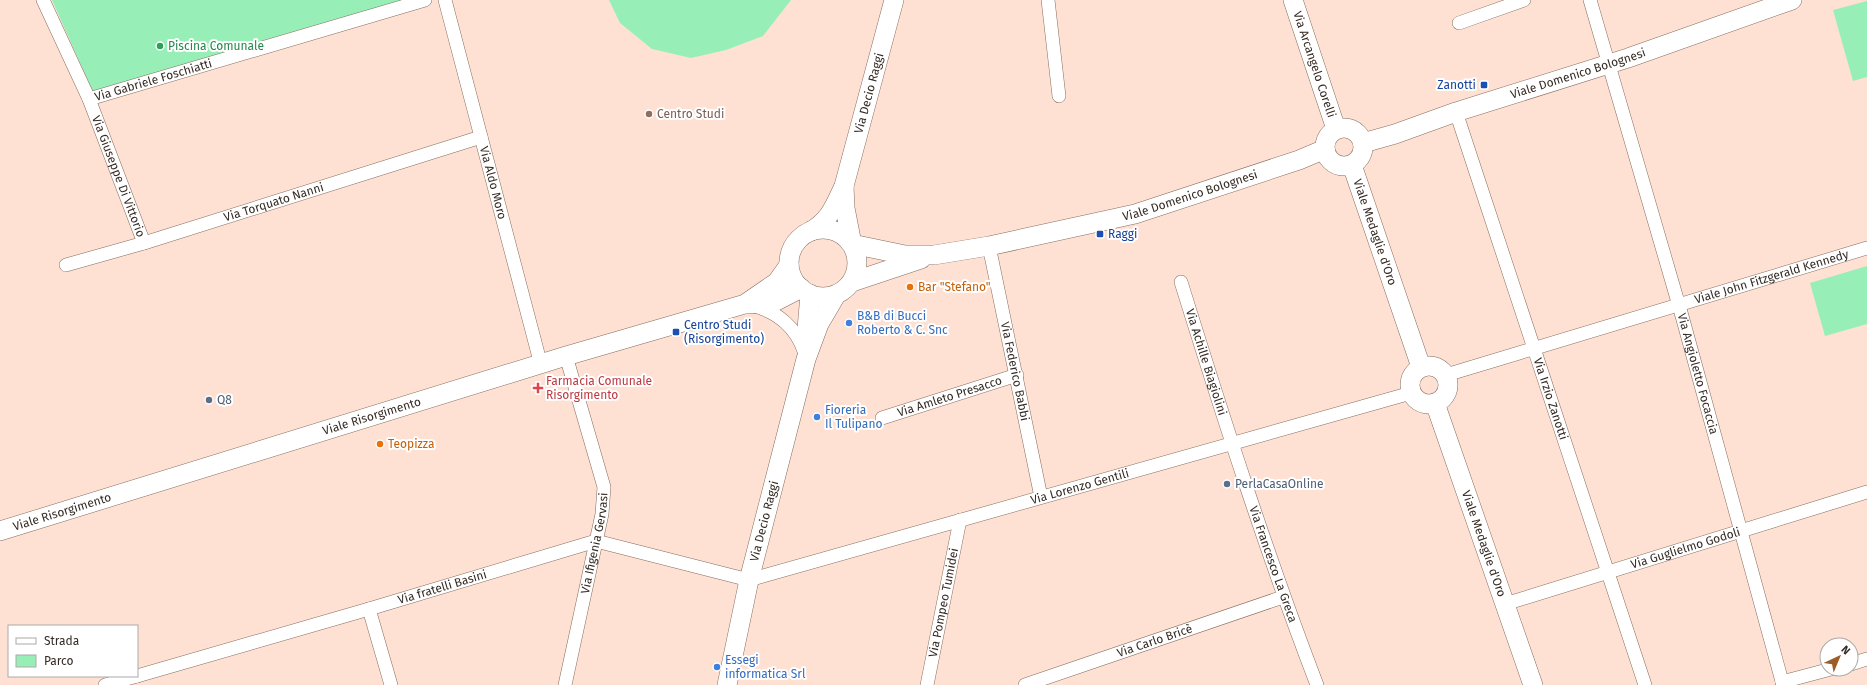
<svg xmlns="http://www.w3.org/2000/svg" width="1867" height="685" font-family="'Fira Sans',sans-serif">
	<style>
		.green { fill: #97efb7 }
		.lines { fill: none; stroke-linecap: round; stroke-linejoin: round }
		.street-casing { stroke: #866d60; stroke-width: 14 }
		.secondary-casing { stroke: #866d60; stroke-width: 20 }
		.street { stroke: #fff; stroke-width: 13 }
		.secondary { stroke: #fff; stroke-width: 19 }
		.leisure-dot { fill: #2e9e5b; stroke: #fff; stroke-width: 1.5 }
		.transit-dot { fill: #1a4fb4; stroke: #fff; stroke-width: 1.5 }
		.education-dot { fill: #8d6e63; stroke: #fff; stroke-width: 1.5 }
		.food-dot { fill: #e8710a; stroke: #fff; stroke-width: 1.5 }
		.shop-dot { fill: #3f7fe0; stroke: #fff; stroke-width: 1.5 }
		.health-dot { fill: #e0444e; stroke: #fff; stroke-width: 1.5 }
		.service-dot { fill: #5c6f8a; stroke: #fff; stroke-width: 1.5 }
		.labels { text-anchor: middle; dominant-baseline: central; stroke-width: 4; stroke-linejoin: round; paint-order: stroke }
		.leisure-label { font-size: 12px; fill: #27864d; stroke: #fff; text-anchor: start }
		.street-label { font-size: 12px; fill: #352b25; stroke: #fff }
		.transit-label { font-size: 12px; fill: #164399; stroke: #fff; text-anchor: start }
		.education-label { font-size: 12px; fill: #785e54; stroke: #fff; text-anchor: start }
		.food-label { font-size: 12px; fill: #c56008; stroke: #fff; text-anchor: start }
		.shop-label { font-size: 12px; fill: #366cbe; stroke: #fff; text-anchor: start }
		.health-label { font-size: 12px; fill: #be3a42; stroke: #fff; text-anchor: start }
		.service-label { font-size: 12px; fill: #4e5e75; stroke: #fff; text-anchor: start }
	</style>
	<rect width="100%" height="100%" fill="#fee1d2"/>
	<g class="green">
		<polygon points="52,0 404,0 93,92"/>
		<polygon points="609,0 791,0 763,36 726,50 691,58 652,49 620,23"/>
		<polygon points="1867,1 1867,77 1853,81 1833,10"/>
		<polygon points="1867,266 1867,324 1825,336 1810,283"/>
	</g>
	<g class="lines">
		<defs>
			<g id="street">
				<path id="s1" d="M43,0L89,99L144,243"/>
				<path id="s2" d="M445,0L541,365"/>
				<polyline points="1048,0 1059,96"/>
				<path id="s3" d="M1590,0L1682,316L1783,685"/>
				<polyline points="1459,23 1524,0"/>
				<path id="s4" d="M89,99L425,0"/>
				<path id="s5" d="M1456,112L1645,685"/>
				<path id="s6" d="M989,246L1041,497"/>
				<path id="s7" d="M66,265L144,243L481,137"/>
				<path id="s8" d="M1181,282C1223,417 1266,552 1317,685"/>
				<path d="M754,306C778,312 796,328 804,351"/>
				<path id="s9" d="M1446,375L1867,248"/>
				<path id="s10" d="M882,418L1017,375"/>
				<path id="s11" d="M1505,604L1867,492"/>
				<polyline points="369,609 391,685"/>
				<polyline points="1851,664 1867,659"/>
				<path id="s12" d="M137,676L369,609L596,541L749,580L1411,393"/>
				<polyline points="1782,682 1831,669"/>
				<polyline points="105,685 137,676"/>
				<path id="s13" d="M565,685L602,514L604,487L566,356"/>
				<path id="s14" d="M927,685L960,520"/>
				<path id="s15" d="M1025,685L1283,597"/>
			</g>
			<g id="secondary">
				<path id="s16" d="M1293,0L1336,129"/>
				<circle cx="1344" cy="147" r="19"/>
				<path id="s17" d="M1363,143L1395,134L1456,112L1628,58L1792,0"/>
				<path id="s18" d="M1352,165L1421,367"/>
				<path id="s19" d="M844,186L845,208L852,244L905,255H934L989,246L1135,214L1299,160L1325,149"/>
				<circle cx="823" cy="263" r="34"/>
				<path id="s20" d="M811,231C830,220 835,205 844,186L894,0"/>
				<polyline points="852,282 921,259"/>
				<polyline points="748,304 774,302 801,288"/>
				<polyline points="806,341 810,294"/>
				<circle cx="1429" cy="385" r="19"/>
				<path id="s21" d="M1435,403L1533,685"/>
				<path id="s22" d="M0,531L566,356L745,304L777,282L789,265"/>
				<path id="s23" d="M727,685L749,580L806,359L819,324L836,295"/>
			</g>
		</defs>
		<use href="#street" class="street-casing"/>
		<use href="#secondary" class="secondary-casing"/>
		<use href="#street" class="street"/>
		<use href="#secondary" class="secondary"/>
	</g>
	<circle class="leisure-dot" cx="160" cy="46" r="4"/>
	<g class="transit-dot">
		<rect x="1480" y="81" width="8" height="8" rx="2"/>
		<rect x="1096" y="230" width="8" height="8" rx="2"/>
		<rect x="672" y="328" width="8" height="8" rx="2"/>
	</g>
	<circle class="education-dot" cx="649" cy="114" r="4"/>
	<g class="food-dot">
		<circle cx="910" cy="287" r="4"/>
		<circle cx="380" cy="444" r="4"/>
	</g>
	<g class="shop-dot">
		<circle cx="849" cy="323" r="4"/>
		<circle cx="817" cy="417" r="4"/>
		<circle cx="717" cy="667" r="4"/>
	</g>
	<path class="health-dot" d="M536 382h4v4h4v4h-4v4h-4v-4h-4v-4h4z"/>
	<g class="service-dot">
		<circle cx="209" cy="400" r="4"/>
		<circle cx="1227" cy="484" r="4"/>
	</g>
	<g class="labels">
		<g class="leisure-label">
			<text x="168" y="46">Piscina Comunale</text>
		</g>
		<g class="street-label">
			<text stroke="none"><textPath href="#s16" startOffset="68">Via Arcangelo Corelli</textPath></text>
			<text stroke="none"><textPath href="#s17" startOffset="226">Viale Domenico Bolognesi</textPath></text>
			<text stroke="none"><textPath href="#s4" startOffset="67">Via Gabriele Foschiatti</textPath></text>
			<text stroke="none"><textPath href="#s20" startOffset="153">Via Decio Raggi</textPath></text>
			<text stroke="none"><textPath href="#s1" startOffset="192">Via Giuseppe Di Vittorio</textPath></text>
			<text stroke="none"><textPath href="#s2" startOffset="189">Via Aldo Moro</textPath></text>
			<text stroke="none"><textPath href="#s19" startOffset="405">Viale Domenico Bolognesi</textPath></text>
			<text stroke="none"><textPath href="#s7" startOffset="217">Via Torquato Nanni</textPath></text>
			<text stroke="none"><textPath href="#s18" startOffset="71">Viale Medaglie d'Oro</textPath></text>
			<text stroke="none"><textPath href="#s9" startOffset="340">Viale John Fitzgerald Kennedy</textPath></text>
			<text stroke="none"><textPath href="#s8" startOffset="84">Via Achille Biagiolini</textPath></text>
			<text stroke="none"><textPath href="#s6" startOffset="128">Via Federico Babbi</textPath></text>
			<text stroke="none"><textPath href="#s3" startOffset="389">Via Angioletto Focaccia</textPath></text>
			<text stroke="none"><textPath href="#s10" startOffset="71">Via Amleto Presacco</textPath></text>
			<text stroke="none"><textPath href="#s5" startOffset="302">Via Irzio Zanotti</textPath></text>
			<text stroke="none"><textPath href="#s22" startOffset="389">Viale Risorgimento</textPath></text>
			<text stroke="none"><textPath href="#s12" startOffset="980">Via Lorenzo Gentili</textPath></text>
			<text stroke="none"><textPath href="#s22" startOffset="65">Viale Risorgimento</textPath></text>
			<text stroke="none"><textPath href="#s23" startOffset="168">Via Decio Raggi</textPath></text>
			<text stroke="none"><textPath href="#s13" startOffset="145">Via Ifigenia Gervasi</textPath></text>
			<text stroke="none"><textPath href="#s21" startOffset="149">Viale Medaglie d'Oro</textPath></text>
			<text stroke="none"><textPath href="#s11" startOffset="189">Via Guglielmo Godoli</textPath></text>
			<text stroke="none"><textPath href="#s8" startOffset="297">Via Francesco La Greca</textPath></text>
			<text stroke="none"><textPath href="#s12" startOffset="318">Via fratelli Basini</textPath></text>
			<text stroke="none"><textPath href="#s14" startOffset="84">Via Pompeo Tumidei</textPath></text>
			<text stroke="none"><textPath href="#s15" startOffset="137">Via Carlo Bricè</textPath></text>
		</g>
		<g class="transit-label">
			<text x="1476" y="85" text-anchor="end">Zanotti</text>
			<text x="1108" y="234">Raggi</text>
			<text x="684" y="325">Centro Studi<tspan x="684" dy="14">(Risorgimento)</tspan></text>
		</g>
		<g class="education-label">
			<text x="657" y="114">Centro Studi</text>
		</g>
		<g class="food-label">
			<text x="918" y="287">Bar "Stefano"</text>
			<text x="388" y="444">Teopizza</text>
		</g>
		<g class="shop-label">
			<text x="857" y="316">B&amp;B di Bucci<tspan x="857" dy="14">Roberto &amp; C. Snc</tspan></text>
			<text x="825" y="410">Fioreria<tspan x="825" dy="14">Il Tulipano</tspan></text>
			<text x="725" y="660">Essegi<tspan x="725" dy="14">informatica Srl</tspan></text>
		</g>
		<g class="health-label">
			<text x="546" y="381">Farmacia Comunale<tspan x="546" dy="14">Risorgimento</tspan></text>
		</g>
		<g class="service-label">
			<text x="217" y="400">Q8</text>
			<text x="1235" y="484">PerlaCasaOnline</text>
		</g>
	</g>
	<rect x="8" y="625" width="130" height="52" fill="#ffffff" stroke="#aeaaa8"/>
	<rect x="16" y="638" width="20" height="6" fill="#ffffff" stroke="#aeaaa8"/>
	<text x="44" y="645" font-size="12" fill="#352b25">Strada</text>
	<rect x="16" y="655" width="20" height="12" fill="#97efb7" stroke="#aeaaa8"/>
	<text x="44" y="665" font-size="12" fill="#352b25">Parco</text>
	<g transform="translate(1839 657) rotate(44)"><circle r="19" fill="#ffffff" stroke="#aeaaa8"/>
	<path d="M0-3L7 15L0 10L-7 15Z" fill="#9e5d28"/>
	<text y="-6" font-size="11" font-weight="bold" text-anchor="middle" fill="#352b25">N</text>
	</g>
</svg>
